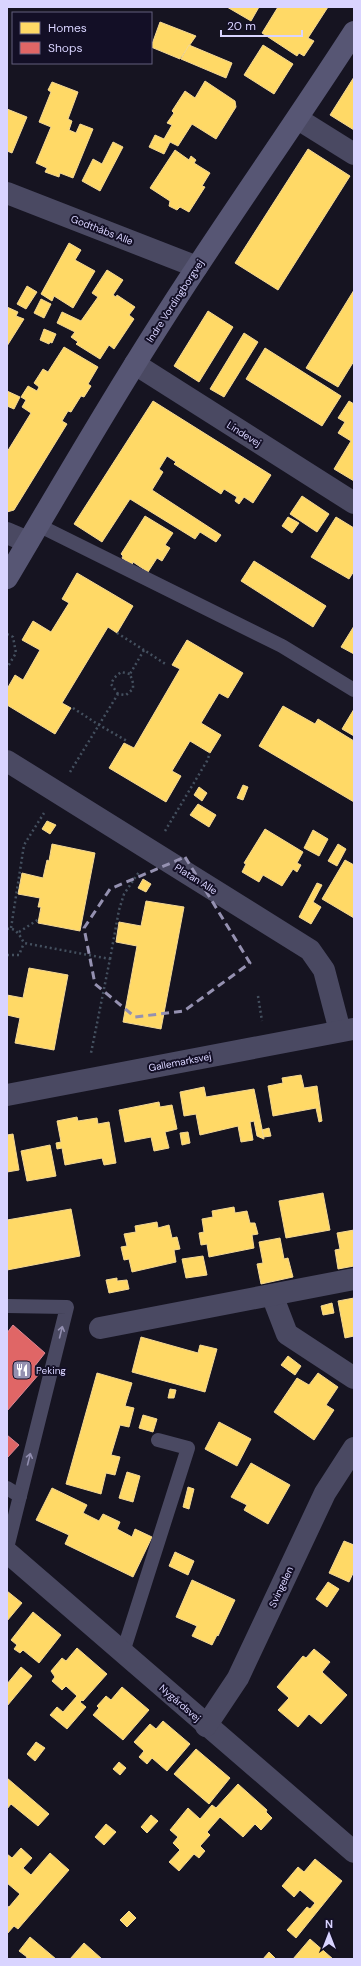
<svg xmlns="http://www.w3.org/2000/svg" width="361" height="1966" font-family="'DM Sans',sans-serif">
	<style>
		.homes { fill: #ffd966; stroke: #f4d894 }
		.shops { fill: #e06666; stroke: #de8794 }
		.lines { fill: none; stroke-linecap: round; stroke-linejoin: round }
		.path { stroke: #44505f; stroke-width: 2.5; stroke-dasharray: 2 3; stroke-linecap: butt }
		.lane { stroke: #4a4962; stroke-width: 14 }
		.street { stroke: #4a4962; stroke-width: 22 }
		.secondary { stroke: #575674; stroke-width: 22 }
		.oneway { stroke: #928eb0 }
		.marked { fill: none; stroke: #9591b1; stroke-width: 3; stroke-dasharray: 8 5; stroke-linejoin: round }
		.labels { text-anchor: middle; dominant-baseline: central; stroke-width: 4; stroke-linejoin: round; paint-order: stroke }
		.street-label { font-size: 10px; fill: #d9d4ff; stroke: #130f26 }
		.poi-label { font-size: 10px; fill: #d9d4ff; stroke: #130f26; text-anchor: start }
	</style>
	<rect width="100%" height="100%" fill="#161421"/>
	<g class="homes">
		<polygon points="227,7 259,7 251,21"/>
		<polygon points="278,7 328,7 308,38 314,41 304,56 299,53 297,56 262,33"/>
		<polygon points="160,22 196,36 180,59 151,47"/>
		<polygon points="189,45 232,63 226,78 181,59"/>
		<polygon points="263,45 293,64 274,94 244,75"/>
		<polygon points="354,77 354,130 330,115"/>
		<polygon points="205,81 235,101 236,107 216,139 192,124 178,146 170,142 164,154 149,147 155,135 164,139 172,125 167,123 174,113 172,111 185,91 195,98"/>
		<polygon points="52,82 78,92 68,119 72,121 69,130 76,133 80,124 93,129 73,178 60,173 59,177 45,172 47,168 36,163 51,127 39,122 51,92 48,90"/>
		<polygon points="7,109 27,117 12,153 7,151"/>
		<polygon points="113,142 123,147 100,191 82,181 93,159 102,164"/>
		<polygon points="308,149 350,176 278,290 235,263"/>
		<polygon points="175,150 189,160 191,156 196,160 194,163 210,173 202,186 205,187 189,212 180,207 177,210 169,206 170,201 150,188"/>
		<polygon points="69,243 81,250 75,260 95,271 73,308 54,296 52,301 41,294"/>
		<polygon points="107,270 123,280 113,295 116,297 117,295 135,307 129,315 134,319 114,349 109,345 100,359 76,344 78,342 71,337 75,332 57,323 62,312 81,321 98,297 92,293"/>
		<polygon points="27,286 37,292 26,309 17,304"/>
		<polygon points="354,290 354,361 338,387 306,368"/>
		<polygon points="41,299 51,304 44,318 34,313"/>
		<polygon points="7,307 18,312 16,316 24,319 7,346"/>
		<polygon points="208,311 233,327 199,382 174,366"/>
		<polygon points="44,329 56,334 52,343 50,342 49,344 40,340"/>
		<polygon points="244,333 258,342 224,397 210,389"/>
		<polygon points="64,347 98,367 88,384 91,386 84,397 81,396 71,412 68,411 62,421 67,424 14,510 7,512 7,452 31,413 22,407 26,400 21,397 28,386 37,391 39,387 34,383 43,369 48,372"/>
		<polygon points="265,348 341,396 322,426 246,379"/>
		<polygon points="7,391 20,397 14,409 7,406"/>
		<polygon points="153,401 271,475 253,503 244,497 239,504 235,501 237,497 224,489 221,494 174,464 176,462 167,456 159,469 163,472 152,490 221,535 216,542 200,532 195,539 130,499 102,542 74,524"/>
		<polygon points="349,401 354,404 354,481 334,469 351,441 338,433 345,422 338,418"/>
		<polygon points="302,496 329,514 317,532 290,514"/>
		<polygon points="145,516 173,533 165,545 170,548 162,561 157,558 148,572 133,562 132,565 122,558 123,556 121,554"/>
		<polygon points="288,517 299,523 292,533 282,526"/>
		<polygon points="336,517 354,528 354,571 349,579 311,557"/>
		<polygon points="254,561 326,606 313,627 241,581"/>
		<polygon points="77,573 133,606 117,633 108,627 62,703 71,708 55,734 7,705 7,689 15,675 23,680 40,650 22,640 33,621 51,632 69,603 62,599"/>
		<polygon points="354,626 354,654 341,647"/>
		<polygon points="187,640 243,673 228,698 219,693 201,723 221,735 210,753 190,741 172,771 181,776 166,802 109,768 124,743 134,748 180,669 172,665"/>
		<polygon points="283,706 315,724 318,719 354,741 354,802 259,746"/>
		<polygon points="354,709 354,736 342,729"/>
		<polygon points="243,785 248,787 243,800 237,798"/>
		<polygon points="199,787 207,793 202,801 194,795"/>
		<polygon points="198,804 216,815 209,827 190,815"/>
		<polygon points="47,821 56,825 50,834 42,829"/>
		<polygon points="265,829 303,852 297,863 301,865 297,872 293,869 282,886 263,875 259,882 242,872 246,864 244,863"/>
		<polygon points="313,830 328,839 319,856 304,848"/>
		<polygon points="52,844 95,853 80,931 38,923 41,907 38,907 40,898 18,894 22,873 43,878 47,860 49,861"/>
		<polygon points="338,844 346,849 337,866 328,861"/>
		<polygon points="345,860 354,865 354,918 322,899"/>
		<polygon points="143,879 151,884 146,892 138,888"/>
		<polygon points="317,883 322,885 313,902 321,907 311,924 299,917"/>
		<polygon points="146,901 184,907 161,1029 123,1022 137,946 116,942 119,922 141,926"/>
		<polygon points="29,968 68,975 54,1050 15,1043 20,1018 7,1015 7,995 23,998"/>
		<polygon points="301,1075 304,1088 317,1086 322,1121 319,1122 316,1108 273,1116 268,1086 283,1083 282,1078"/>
		<polygon points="204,1087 206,1097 254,1089 264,1139 257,1136 254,1121 250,1122 253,1140 241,1142 238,1126 200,1135 196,1114 184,1116 180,1092"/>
		<polygon points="159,1102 160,1107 172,1105 177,1129 165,1132 169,1148 154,1151 151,1137 125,1142 119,1110"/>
		<polygon points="77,1117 78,1121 97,1118 98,1124 109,1122 116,1163 104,1165 102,1158 65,1165 62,1148 57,1149 56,1143 61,1142 57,1121"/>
		<polygon points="269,1128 271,1136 264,1137 262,1130"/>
		<polygon points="188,1132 190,1143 182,1145 180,1133"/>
		<polygon points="13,1134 19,1170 7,1172 7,1135"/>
		<polygon points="50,1145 56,1176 27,1181 21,1151"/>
		<polygon points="323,1193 330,1230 286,1238 279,1201"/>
		<polygon points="234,1207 235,1213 247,1211 250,1223 255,1223 258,1234 252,1235 254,1248 209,1257 207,1244 201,1245 199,1233 204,1232 202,1219 213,1217 212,1211"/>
		<polygon points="71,1209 80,1256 7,1270 7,1220"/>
		<polygon points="157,1222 158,1228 169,1225 172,1238 177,1237 180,1249 174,1250 176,1262 132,1272 129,1259 124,1260 121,1247 127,1246 124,1234 136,1232 135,1226"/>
		<polygon points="354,1230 354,1266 338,1269 335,1250 340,1249 337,1233"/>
		<polygon points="280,1238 284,1259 288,1258 293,1277 261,1284 257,1264 263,1263 259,1242"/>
		<polygon points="203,1256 207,1275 186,1278 182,1259"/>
		<polygon points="117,1278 117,1281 127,1280 129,1289 109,1293 106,1280"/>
		<polygon points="354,1298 354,1336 345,1338 338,1301"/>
		<polygon points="332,1303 334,1313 323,1315 321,1306"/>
		<polygon points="141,1337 198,1353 200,1345 217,1349 205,1392 132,1372"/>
		<polygon points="288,1356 301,1366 295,1375 281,1365"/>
		<polygon points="97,1373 132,1383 125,1406 134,1408 129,1427 120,1425 111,1455 120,1457 115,1475 106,1473 101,1494 66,1484"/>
		<polygon points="318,1373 338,1387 326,1405 334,1410 314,1440 274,1412 297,1378 309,1385"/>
		<polygon points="170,1389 176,1390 174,1398 168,1398"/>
		<polygon points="143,1415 157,1419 153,1432 139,1428"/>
		<polygon points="219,1422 251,1439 237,1466 205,1449"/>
		<polygon points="251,1463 290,1485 268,1524 244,1510 247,1505 231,1497"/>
		<polygon points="127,1472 140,1476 133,1502 119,1498"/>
		<polygon points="188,1487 194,1489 189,1509 183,1507"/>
		<polygon points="52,1488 87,1505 83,1513 99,1521 103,1514 120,1522 117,1529 132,1537 135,1529 152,1537 133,1577 65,1544 69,1535 36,1520"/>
		<polygon points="344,1541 354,1545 354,1571 349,1582 329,1573"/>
		<polygon points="175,1552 194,1561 188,1575 169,1566"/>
		<polygon points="192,1580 235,1600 218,1636 217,1635 212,1645 192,1636 197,1626 176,1617"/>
		<polygon points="328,1582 339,1589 327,1607 316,1599"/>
		<polygon points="7,1591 22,1603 7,1621"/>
		<polygon points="33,1612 61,1635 39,1663 23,1650 20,1653 14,1649 17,1645 11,1640"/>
		<polygon points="77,1648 107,1674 83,1701 82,1700 80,1702 86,1707 67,1729 50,1715 57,1707 63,1712 77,1696 66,1686 62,1690 52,1681 55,1677 51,1671 62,1658 66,1661"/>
		<polygon points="314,1649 330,1662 322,1672 347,1695 321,1724 309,1714 298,1727 278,1710 289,1698 277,1687 303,1656 306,1658"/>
		<polygon points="21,1667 32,1676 7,1706 7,1684"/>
		<polygon points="122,1687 149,1710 123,1740 93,1715 99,1708 97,1706 106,1696 111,1700"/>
		<polygon points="163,1721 190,1744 167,1771 152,1758 147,1764 139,1757 144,1751 134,1742 150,1724 156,1729"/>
		<polygon points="36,1742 45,1748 35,1761 27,1754"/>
		<polygon points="196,1749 230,1778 209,1804 174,1774"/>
		<polygon points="119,1762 126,1768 120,1775 113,1769"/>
		<polygon points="7,1778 49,1814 38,1826 11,1804 7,1809"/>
		<polygon points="238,1784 267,1810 266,1812 272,1818 261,1830 255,1824 243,1837 220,1817 207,1832 210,1835 200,1846 205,1851 199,1858 194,1854 179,1871 169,1862 180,1850 173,1843 178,1837 170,1830 188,1808 200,1819 212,1805 216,1808"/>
		<polygon points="151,1815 158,1821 147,1833 141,1827"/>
		<polygon points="106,1824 116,1832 104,1845 95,1837"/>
		<polygon points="21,1848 32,1858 23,1868 31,1875 50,1853 69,1870 18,1929 14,1926 7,1934 7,1906 9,1907 20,1894 7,1883 7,1854 12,1858"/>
		<polygon points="315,1859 342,1881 296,1938 287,1930 307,1907 310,1909 315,1903 300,1890 294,1897 282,1886 298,1867 304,1872"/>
		<polygon points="129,1911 136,1918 127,1927 120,1920"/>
		<polygon points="30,1937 56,1959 26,1959 27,1957 19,1951"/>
		<polygon points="310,1939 333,1959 293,1959"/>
		<polygon points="84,1943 102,1959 70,1959"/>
		<polygon points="269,1952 276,1959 263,1959"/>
	</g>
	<g class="shops">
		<polygon points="13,1325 45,1353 34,1367 40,1373 7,1411 7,1333"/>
		<polygon points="7,1435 19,1445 7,1458"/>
	</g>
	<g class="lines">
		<g class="path">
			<polyline points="117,633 144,650"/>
			<polyline points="7,634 13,637 16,653 7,668"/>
			<polyline points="118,694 111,684 114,678 121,672 130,674"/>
			<polyline points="73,708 99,725 127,741"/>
			<polyline points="70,772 118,694 126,695 133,689 133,683 130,674 144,650 167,665"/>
			<polyline points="165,831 207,761 210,753"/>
			<polyline points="11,928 24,845 44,813"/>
			<path d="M7,929C16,927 20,936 24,943L110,959L91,1053"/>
			<polyline points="19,932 39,919"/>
			<polyline points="7,955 19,955 24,943"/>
			<polyline points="110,959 119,910 124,894 139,872"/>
			<polyline points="258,996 262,1021"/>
		</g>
		<g class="lane">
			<polyline points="38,525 282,646 354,690"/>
			<polyline points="7,1306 67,1307 7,1548"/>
			<polyline points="7,1488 20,1496"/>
			<polyline points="123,1652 188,1448 158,1440"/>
		</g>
		<g class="street">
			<polyline points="298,119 354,154"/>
			<polyline points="7,193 197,267"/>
			<polyline points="135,364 354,503"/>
			<polyline points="7,533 28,542"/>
			<polyline points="7,761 310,950 324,970 340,1031"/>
			<polyline points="7,1095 353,1029"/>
			<polyline points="272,1295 287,1334 354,1378"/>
			<polyline points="100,1328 354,1279"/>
			<polyline points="7,1552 354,1852"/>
			<polyline points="206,1726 238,1678 325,1493 354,1448"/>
		</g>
		<path class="secondary" d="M7,578C69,473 130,368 197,267C249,188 303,111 354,32"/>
	</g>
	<defs><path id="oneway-shaft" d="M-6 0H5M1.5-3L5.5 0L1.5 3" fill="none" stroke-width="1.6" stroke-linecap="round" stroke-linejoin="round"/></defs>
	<g class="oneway">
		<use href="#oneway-shaft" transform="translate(61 1332) rotate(-76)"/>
		<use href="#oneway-shaft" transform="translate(29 1459) rotate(-76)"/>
	</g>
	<path class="marked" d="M185,857L250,963L184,1011L135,1017L95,984L84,928L110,889Z"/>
	<defs>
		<symbol id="restaurant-square" viewBox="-11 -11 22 22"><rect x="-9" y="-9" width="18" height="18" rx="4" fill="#9591b1" stroke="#130f26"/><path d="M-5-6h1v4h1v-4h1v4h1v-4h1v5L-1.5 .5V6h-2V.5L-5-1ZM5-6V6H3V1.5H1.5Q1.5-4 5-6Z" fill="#fff"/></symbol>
	</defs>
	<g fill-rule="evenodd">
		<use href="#restaurant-square" x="11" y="1359" width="22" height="22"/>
	</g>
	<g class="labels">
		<g class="street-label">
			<text transform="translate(102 230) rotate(21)">Godthåbs Alle</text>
			<text transform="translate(175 301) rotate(-57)">Indre Vordingborgvej</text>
			<text transform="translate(244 434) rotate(32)">Lindevej</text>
			<text transform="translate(196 879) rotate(32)">Platan Alle</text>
			<text transform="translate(180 1062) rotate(-11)">Gallemarksvej</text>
			<text transform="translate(281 1587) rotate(-65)">Svingelen</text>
			<text transform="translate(180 1703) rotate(41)">Nygårdsvej</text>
		</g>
		<g class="poi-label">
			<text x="36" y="1370">Peking</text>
		</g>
	</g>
	<rect width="361" height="1966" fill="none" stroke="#d9d4ff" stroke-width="16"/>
	<rect x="12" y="12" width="140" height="52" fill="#130f26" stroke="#625e7d"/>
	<rect x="20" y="22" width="20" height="12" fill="#ffd966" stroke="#625e7d"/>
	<text x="48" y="32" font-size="12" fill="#d9d4ff">Homes</text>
	<rect x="20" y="42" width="20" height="12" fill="#e06666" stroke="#625e7d"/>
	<text x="48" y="52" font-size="12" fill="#d9d4ff">Shops</text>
	<g transform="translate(329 1934)" stroke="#130f26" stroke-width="3" paint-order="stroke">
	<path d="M0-3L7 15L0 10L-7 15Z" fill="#d9d4ff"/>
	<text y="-6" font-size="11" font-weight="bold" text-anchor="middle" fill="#d9d4ff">N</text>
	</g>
	<path d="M221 30v6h81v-6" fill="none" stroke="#d9d4ff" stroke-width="2"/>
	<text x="227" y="30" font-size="12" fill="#d9d4ff" stroke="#130f26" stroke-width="3" paint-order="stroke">20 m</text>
</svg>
